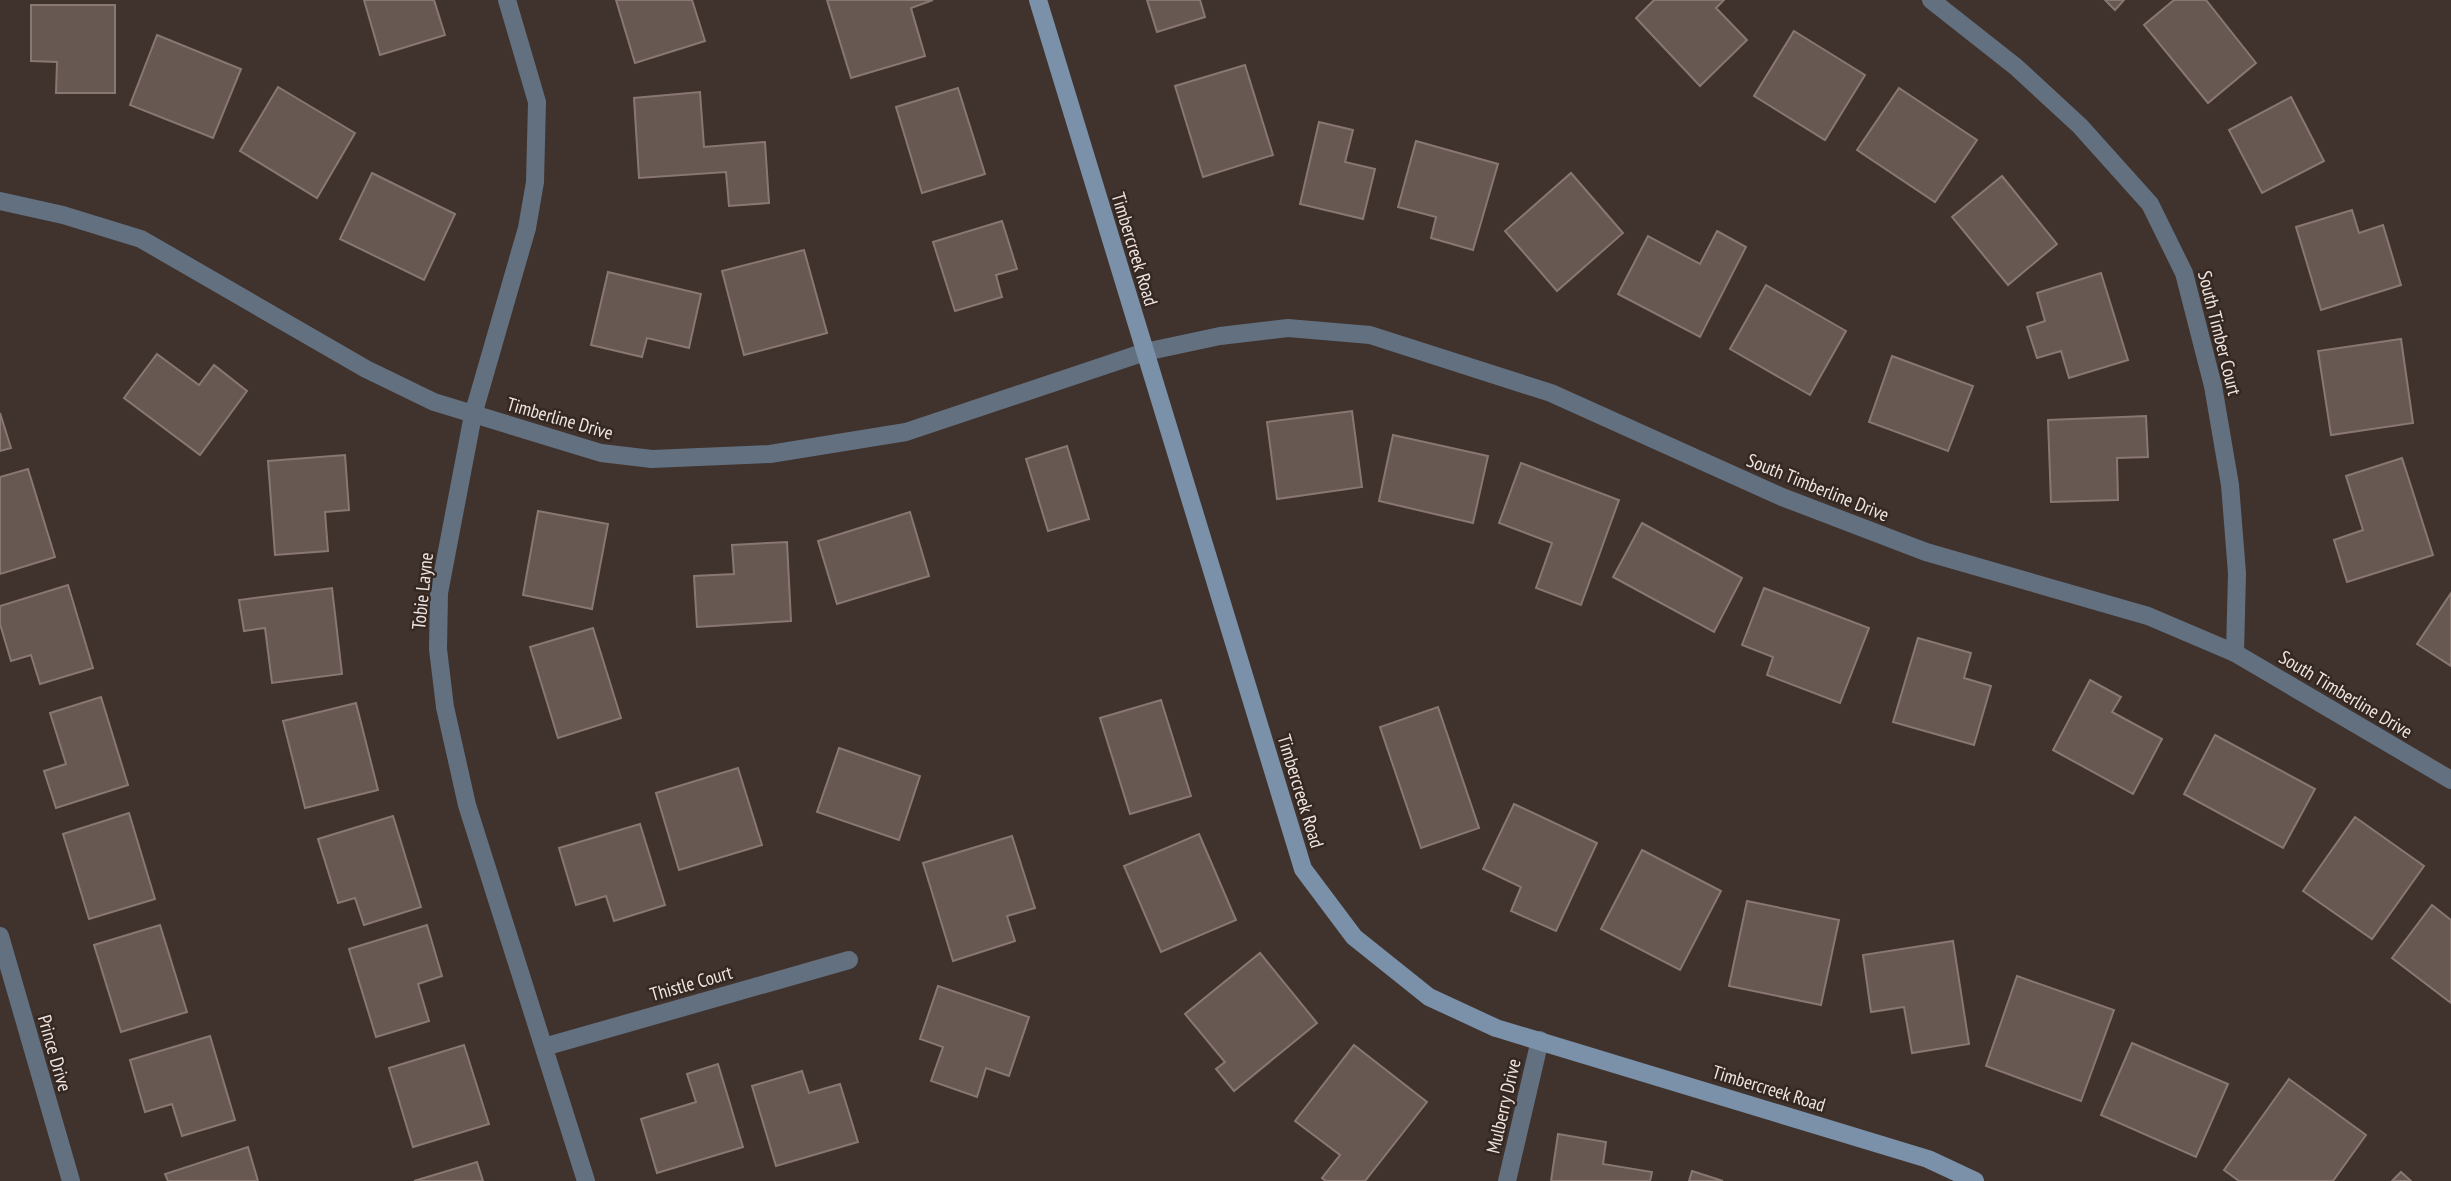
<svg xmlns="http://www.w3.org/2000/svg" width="2451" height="1181" font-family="'PT Sans Narrow',sans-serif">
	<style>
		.building { fill: #675851; stroke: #887871; stroke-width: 2 }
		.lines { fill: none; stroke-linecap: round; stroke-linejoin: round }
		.street { stroke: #627080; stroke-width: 18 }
		.secondary { stroke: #7a91a9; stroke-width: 18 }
		.labels { text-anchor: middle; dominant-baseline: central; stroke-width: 5; stroke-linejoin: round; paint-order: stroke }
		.street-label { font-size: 19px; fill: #eee5e1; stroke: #352822 }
	</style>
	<rect width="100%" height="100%" fill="#40322c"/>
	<g class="building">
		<polygon points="364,0 434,0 445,35 380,55"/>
		<polygon points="616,0 692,0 705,41 635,63"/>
		<polygon points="827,0 933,0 911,8 925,56 851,78"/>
		<polygon points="1147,0 1200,0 1205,17 1157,32"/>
		<polygon points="1654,0 1724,0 1716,8 1747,40 1700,86 1636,18"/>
		<polygon points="2105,0 2124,0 2115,10"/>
		<polygon points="2174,0 2206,0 2256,63 2208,103 2144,25"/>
		<polygon points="31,5 115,5 115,93 56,93 57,62 31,61"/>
		<polygon points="1794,31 1865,75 1825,140 1754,96"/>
		<polygon points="157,35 241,69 213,138 130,105"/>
		<polygon points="1245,65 1273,155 1203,177 1175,86"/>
		<polygon points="278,87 355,133 317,198 240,151"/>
		<polygon points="958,88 985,174 922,193 896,107"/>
		<polygon points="1899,88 1977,140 1935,202 1857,150"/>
		<polygon points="700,92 704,147 765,142 769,203 729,206 726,172 639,178 634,98"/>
		<polygon points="2291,97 2324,161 2262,193 2229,130"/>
		<polygon points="1319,122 1353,130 1345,162 1375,169 1363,219 1300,204"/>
		<polygon points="1416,141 1498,164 1473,250 1431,238 1436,217 1398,207"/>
		<polygon points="372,173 455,214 424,280 340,239"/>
		<polygon points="1571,173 1623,233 1557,291 1505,231"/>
		<polygon points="2002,176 2057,244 2008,285 1952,217"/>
		<polygon points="2352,210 2359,233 2383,225 2401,285 2321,310 2296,227"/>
		<polygon points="1002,221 1017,269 996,275 1002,297 955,311 933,242"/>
		<polygon points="1717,231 1746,247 1700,337 1618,294 1648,236 1700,264"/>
		<polygon points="804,250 827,333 744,355 722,271"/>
		<polygon points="608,272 701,294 689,348 647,338 642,357 591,345"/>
		<polygon points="2101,273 2128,360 2069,378 2061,351 2037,358 2027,327 2045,321 2037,293"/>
		<polygon points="1766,285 1846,331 1810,395 1730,349"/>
		<polygon points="2401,339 2413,423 2331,435 2318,351"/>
		<polygon points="157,354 199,385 214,365 247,391 200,455 124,398"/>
		<polygon points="1892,356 1973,386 1948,451 1869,422"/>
		<polygon points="1352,411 1362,487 1277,499 1267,422"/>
		<polygon points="0,413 11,448 0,451"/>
		<polygon points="2146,416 2148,457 2117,458 2118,500 2051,502 2048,420"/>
		<polygon points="1393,435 1488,456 1473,523 1379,501"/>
		<polygon points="1067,446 1089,519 1048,531 1026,459"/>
		<polygon points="345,455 349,510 325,512 328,551 275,555 268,461"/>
		<polygon points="2402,458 2433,555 2347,582 2334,540 2363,530 2346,476"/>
		<polygon points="1521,463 1619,500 1581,605 1536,588 1552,543 1499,523"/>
		<polygon points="28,469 55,557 0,574 0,477"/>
		<polygon points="538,511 608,524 592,609 523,595"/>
		<polygon points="910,512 929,576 837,604 818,541"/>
		<polygon points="1642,523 1742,578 1714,632 1613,577"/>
		<polygon points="787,542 791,621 697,627 694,576 734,574 732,545"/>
		<polygon points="68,585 93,668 40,684 31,655 11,661 0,624 0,606"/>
		<polygon points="332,588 342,674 272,683 265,628 244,631 239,600"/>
		<polygon points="1764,588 1869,628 1840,703 1767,675 1773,657 1742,645"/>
		<polygon points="2451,593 2451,666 2417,644"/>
		<polygon points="593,628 621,718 558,738 530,647"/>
		<polygon points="1918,638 1971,653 1964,678 1991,686 1974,745 1893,722"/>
		<polygon points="2090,680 2121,697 2112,712 2162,739 2133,794 2053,750"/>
		<polygon points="101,697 128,785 56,808 44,771 66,764 50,713"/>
		<polygon points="1161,700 1191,796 1130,814 1100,718"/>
		<polygon points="356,703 378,790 305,808 283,721"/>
		<polygon points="1438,707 1479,828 1421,848 1380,727"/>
		<polygon points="2215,735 2315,789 2283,848 2184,794"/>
		<polygon points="839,748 920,776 899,840 817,812"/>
		<polygon points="738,768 762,845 679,870 656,793"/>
		<polygon points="1514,804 1597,843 1556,931 1511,911 1521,887 1483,869"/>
		<polygon points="129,813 155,899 89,919 63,834"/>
		<polygon points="393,816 421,907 364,925 355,898 338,903 318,839"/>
		<polygon points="2355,817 2424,866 2372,939 2303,891"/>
		<polygon points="640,824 665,905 614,921 606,896 576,905 559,848"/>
		<polygon points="1199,834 1236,920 1161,952 1124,866"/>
		<polygon points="1012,836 1035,908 1007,916 1015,941 953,961 923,863"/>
		<polygon points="1642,850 1721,891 1680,970 1601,929"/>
		<polygon points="1747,901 1839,920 1821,1005 1729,986"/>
		<polygon points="2432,905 2451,920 2451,1003 2392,958"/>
		<polygon points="160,925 187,1012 121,1032 94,945"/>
		<polygon points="427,925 442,976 418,984 429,1021 376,1037 349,949"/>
		<polygon points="1953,941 1969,1044 1912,1053 1904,1007 1871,1012 1863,955"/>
		<polygon points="1260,953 1317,1023 1234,1091 1216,1069 1225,1062 1185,1014"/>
		<polygon points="2017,976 2114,1010 2081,1101 1986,1066"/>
		<polygon points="938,986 1029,1017 1009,1076 986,1068 977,1097 931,1081 943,1047 920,1039"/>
		<polygon points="210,1036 235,1120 182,1136 172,1104 145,1112 130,1060"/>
		<polygon points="2132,1043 2228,1084 2196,1157 2101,1115"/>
		<polygon points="464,1045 489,1124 413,1147 389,1068"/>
		<polygon points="1354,1045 1427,1102 1365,1181 1326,1181 1322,1178 1340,1155 1295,1121"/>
		<polygon points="718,1064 743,1147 657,1173 641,1119 696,1102 687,1074"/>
		<polygon points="802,1071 809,1093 840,1084 858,1142 776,1166 752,1086"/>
		<polygon points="2289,1079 2366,1135 2333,1181 2239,1181 2224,1170"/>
		<polygon points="1558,1134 1606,1142 1603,1164 1652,1172 1650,1181 1551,1181"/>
		<polygon points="248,1147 258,1181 168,1181 165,1174"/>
		<polygon points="477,1162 483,1181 414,1181"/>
		<polygon points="1692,1171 1723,1181 1689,1181"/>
		<polygon points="2401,1172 2411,1181 2392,1181"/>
	</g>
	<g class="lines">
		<g class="street">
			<polyline points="507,0 537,102 535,182 527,228 473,415 439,593 438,649 445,707 467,805 586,1181"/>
			<polyline points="1931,0 2016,67 2080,126 2150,204 2184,273 2213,386 2230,485 2237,573 2235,653"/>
			<polyline points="0,201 63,215 141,239 366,369 434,402 601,453 652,459 770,454 906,432 1145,352 1220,336 1288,328 1370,335 1551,393 1782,497 1926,552 2148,616 2235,653 2451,780"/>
			<polyline points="0,936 71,1181"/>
			<polyline points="544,1047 849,960"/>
			<polyline points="1507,1181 1540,1040"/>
		</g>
		<polyline class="secondary" points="1038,0 1303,869 1354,937 1429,997 1496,1028 1928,1159 1975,1181"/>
	</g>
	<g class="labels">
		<g class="street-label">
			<text transform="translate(1135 249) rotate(73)">Timbercreek Road</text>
			<text transform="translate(2220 333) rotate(76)">South Timber Court</text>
			<text transform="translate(560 418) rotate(16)">Timberline Drive</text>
			<text transform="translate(1818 487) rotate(22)">South Timberline Drive</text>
			<text transform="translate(422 591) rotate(-84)">Tobie Layne</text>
			<text transform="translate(2346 694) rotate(31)">South Timberline Drive</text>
			<text transform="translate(1301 791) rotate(73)">Timbercreek Road</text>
			<text transform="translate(691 983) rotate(-16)">Thistle Court</text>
			<text transform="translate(55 1053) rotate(74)">Prince Drive</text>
			<text transform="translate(1769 1088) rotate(17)">Timbercreek Road</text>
			<text transform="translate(1503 1106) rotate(-77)">Mulberry Drive</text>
		</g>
	</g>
</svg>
